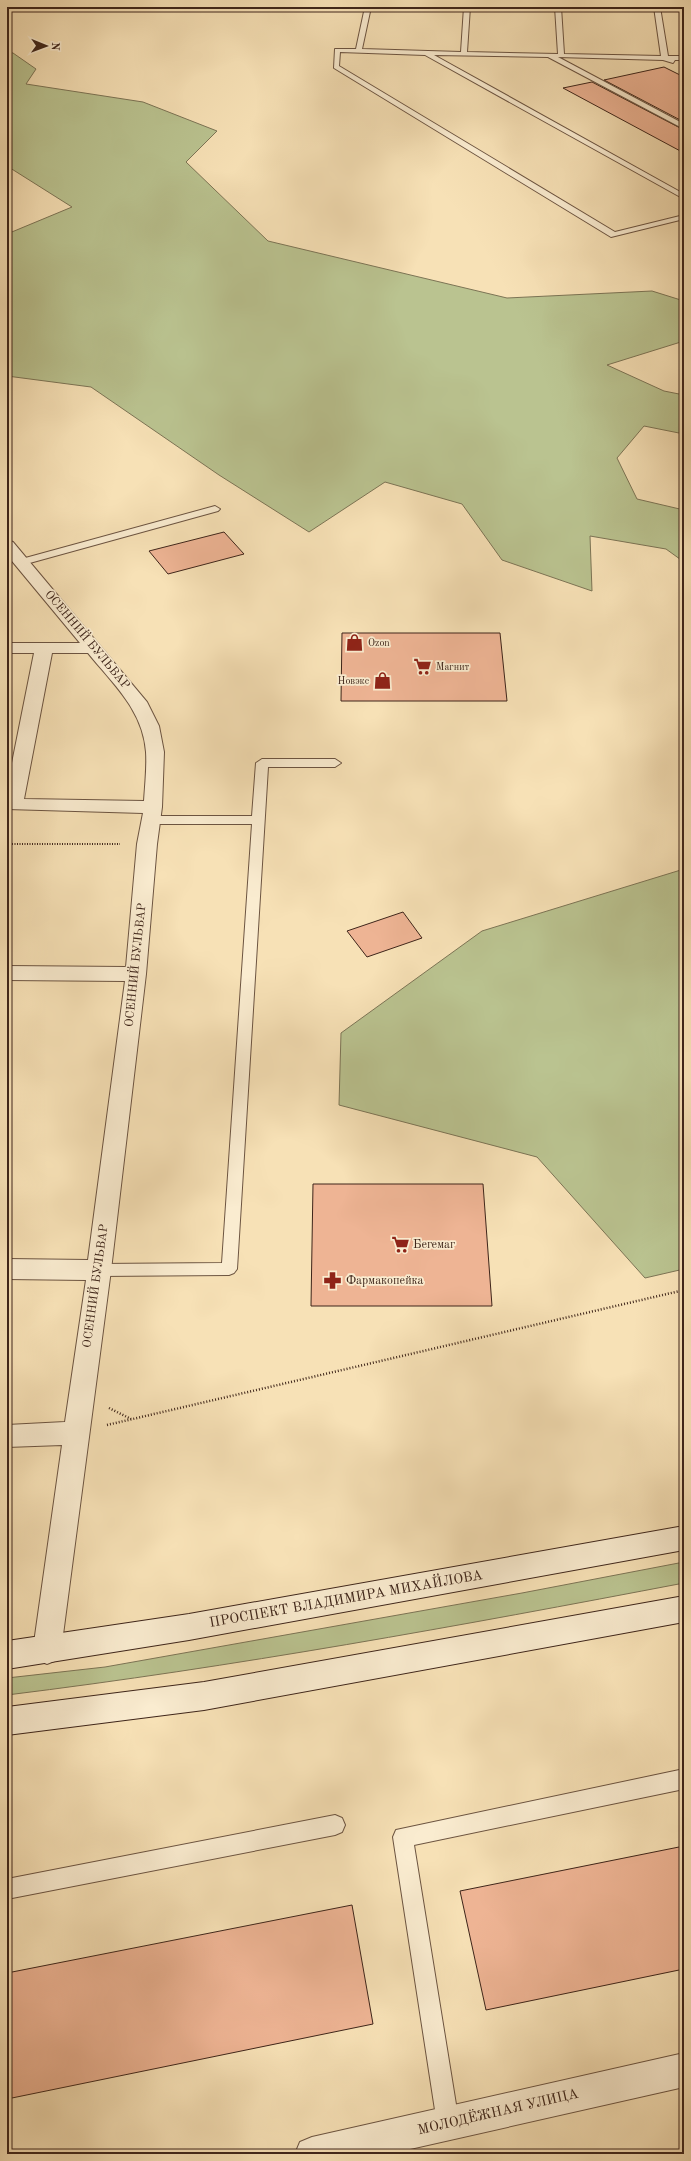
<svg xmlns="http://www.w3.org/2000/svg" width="691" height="2161" font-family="'Old Standard TT',serif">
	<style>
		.green { fill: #bac390; stroke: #7c7455 }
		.building { fill: #eeb494; stroke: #3e251a }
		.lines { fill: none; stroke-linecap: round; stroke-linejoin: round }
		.lane-casing { stroke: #6c5441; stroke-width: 2 }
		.street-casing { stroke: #6c5441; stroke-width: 2 }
		.secondary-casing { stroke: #3e251a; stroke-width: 2 }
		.path-far1 { stroke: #3e251a; stroke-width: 2; stroke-dasharray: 1 1.5; stroke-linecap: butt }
		.path { stroke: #3e251a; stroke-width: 2.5; stroke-dasharray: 1 2; stroke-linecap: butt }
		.lane { fill: #faecd0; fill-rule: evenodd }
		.street { fill: #faecd0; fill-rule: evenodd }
		.secondary { fill: #faecd0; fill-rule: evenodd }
		.labels { text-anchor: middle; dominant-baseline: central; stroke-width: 3.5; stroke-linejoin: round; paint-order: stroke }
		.far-poi-label { font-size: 10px; fill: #3e251a; stroke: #faecd0; text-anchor: start }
		.street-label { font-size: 12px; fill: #3e251a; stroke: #faecd0 }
		.poi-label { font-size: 12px; fill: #3e251a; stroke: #faecd0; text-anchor: start }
		.near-street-label { font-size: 14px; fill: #3e251a; stroke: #faecd0 }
	</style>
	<rect width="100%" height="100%" fill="#f7e1b6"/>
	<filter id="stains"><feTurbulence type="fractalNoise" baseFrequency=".005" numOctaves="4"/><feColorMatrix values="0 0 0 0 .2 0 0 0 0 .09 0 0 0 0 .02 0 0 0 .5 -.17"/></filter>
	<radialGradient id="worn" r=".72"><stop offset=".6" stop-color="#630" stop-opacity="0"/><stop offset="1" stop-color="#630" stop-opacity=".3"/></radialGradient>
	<g class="green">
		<polygon points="7,52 13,53 36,69 26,84 143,102 217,131 186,162 268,241 507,298 652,291 684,301 684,341 607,365 664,391 684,395 684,434 644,426 617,458 637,499 684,510 684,562 666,549 590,536 592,591 502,560 462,504 385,482 309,532 219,475 91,387 7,376 7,234 72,207 7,166"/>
		<polygon points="684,869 684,1269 645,1278 537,1157 339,1105 341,1033 482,931"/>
		<path d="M684,1562V1583C459,1626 234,1667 7,1695V1678L105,1667L522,1593Z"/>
	</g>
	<g class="building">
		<polygon points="664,67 684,77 684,122 604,80"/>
		<polygon points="592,82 684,130 684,153 563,88"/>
		<polygon points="224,532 244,554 168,574 149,551"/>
		<polygon points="342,633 500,633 507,701 341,701"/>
		<polygon points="403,912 422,938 367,957 347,931"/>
		<polygon points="313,1184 483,1184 492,1306 311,1306"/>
		<polygon points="684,1846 684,1969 486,2010 460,1891"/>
		<polygon points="352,1905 373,2024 7,2099 7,1973"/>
	</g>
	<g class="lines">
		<defs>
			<g id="lane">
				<polygon points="365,7 371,7 362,49 461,52 464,7 470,7 467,52 558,54 555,7 561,7 564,54 661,56 654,7 660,7 668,56 684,56 684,60 675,60 673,63 663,60 558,57 684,124 684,129 548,57 434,55 684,194 684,199 425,55 340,52 339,66 615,232 684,215 684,219 611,237 334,68 335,49 356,49"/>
				<polygon points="215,506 220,509 218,511 26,564 18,564 17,562 18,560"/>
				<polygon points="262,759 335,759 341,763 335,767 268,767 237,1269 234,1273 229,1275 99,1276 94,1274 91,1270 94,1266 99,1264 222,1263 252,824 151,824 145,820 151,816 252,816 256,763"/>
				<polygon points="684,1769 684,1789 414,1845 459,2123 456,2131 448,2134 440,2131 437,2123 393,1837 396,1830"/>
				<polygon points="335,1815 342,1818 345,1825 342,1832 335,1835 7,1899 7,1879"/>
			</g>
			<g id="street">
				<path d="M7,540L13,542L147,702L159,726L164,752L162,807L157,844L146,974L111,1270L61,1650L57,1660L47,1664L37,1660L33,1650L62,1445L7,1447V1425L65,1422L86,1280L7,1279V1259L88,1260L125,981L7,980V966L126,967L137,844L143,813L7,809V788L34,653H7V643H80L7,555ZM52,653H88C113,684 143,710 146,752C147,768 145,785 144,801L24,799Z"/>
				<polygon points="684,2053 684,2087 388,2154 295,2154 300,2142 312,2137"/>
			</g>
			<g id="secondary">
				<polygon points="684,1526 684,1550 189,1640 7,1669 7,1641 189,1614"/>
				<polygon points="684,1596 684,1622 204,1710 7,1735 7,1707 204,1682"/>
			</g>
		</defs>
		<use href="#lane" class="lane-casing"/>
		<use href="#street" class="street-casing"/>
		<use href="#secondary" class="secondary-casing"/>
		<polyline class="path-far1" points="7,844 120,844"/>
		<g class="path">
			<polyline points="109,1408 131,1419"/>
			<polyline points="107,1425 684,1290"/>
		</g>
		<use href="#lane" class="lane"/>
		<use href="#street" class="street"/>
		<use href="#secondary" class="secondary"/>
	</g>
	<defs>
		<symbol id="shop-bare" viewBox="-9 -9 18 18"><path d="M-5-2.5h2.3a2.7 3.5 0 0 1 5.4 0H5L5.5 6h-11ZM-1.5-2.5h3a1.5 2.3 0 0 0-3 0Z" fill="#8f2418" stroke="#faecd0" stroke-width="2.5" paint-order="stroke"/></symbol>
		<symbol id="supermarket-bare" viewBox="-9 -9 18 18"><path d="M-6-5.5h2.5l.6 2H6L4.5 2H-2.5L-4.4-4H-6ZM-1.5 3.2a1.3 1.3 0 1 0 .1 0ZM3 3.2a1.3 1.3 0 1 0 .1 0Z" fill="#8f2418" stroke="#faecd0" stroke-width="2.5" paint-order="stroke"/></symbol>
		<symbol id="pharmacy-bare" viewBox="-9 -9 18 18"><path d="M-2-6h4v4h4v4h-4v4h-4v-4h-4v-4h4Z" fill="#8f2418" stroke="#faecd0" stroke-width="2.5" paint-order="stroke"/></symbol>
	</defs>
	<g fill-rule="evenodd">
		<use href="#shop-bare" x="342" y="630" width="25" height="25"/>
		<use href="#supermarket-bare" x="410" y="654" width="25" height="25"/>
		<use href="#shop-bare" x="370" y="668" width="25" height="25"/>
		<use href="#supermarket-bare" x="388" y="1232" width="25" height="25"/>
		<use href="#pharmacy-bare" x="320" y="1268" width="25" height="25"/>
	</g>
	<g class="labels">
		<g class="far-poi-label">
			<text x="368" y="643">Ozon</text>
			<text x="436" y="667">Магнит</text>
			<text x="369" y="681" text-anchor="end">Новэкс</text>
		</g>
		<g class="street-label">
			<text transform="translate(87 640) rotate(50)">ОСЕННИЙ БУЛЬВАР</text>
			<text transform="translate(136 965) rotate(-84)">ОСЕННИЙ БУЛЬВАР</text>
			<text transform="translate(96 1286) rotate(-82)">ОСЕННИЙ БУЛЬВАР</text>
		</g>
		<g class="poi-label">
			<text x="413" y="1245">Бегемаг</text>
			<text x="346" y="1281">Фармакопейка</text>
		</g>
		<g class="near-street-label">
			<text transform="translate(346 1599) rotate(-10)">ПРОСПЕКТ ВЛАДИМИРА МИХАЙЛОВА</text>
			<text transform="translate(498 2112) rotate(-13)">МОЛОДЁЖНАЯ УЛИЦА</text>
		</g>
	</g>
	<rect width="691" height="2161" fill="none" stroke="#f7e1b6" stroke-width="24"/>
	<rect x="8" y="8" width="675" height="2145" fill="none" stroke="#3e251a" stroke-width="2"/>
	<rect x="12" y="12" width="667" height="2137" fill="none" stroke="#3e251a"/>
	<g transform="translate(46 46) rotate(91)" stroke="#faecd0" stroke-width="3" paint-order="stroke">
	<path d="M0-3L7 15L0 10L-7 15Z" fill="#3e251a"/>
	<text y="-6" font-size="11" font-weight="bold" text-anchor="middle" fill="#3e251a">N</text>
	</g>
	<rect width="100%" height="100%" filter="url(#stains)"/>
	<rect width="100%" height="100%" fill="url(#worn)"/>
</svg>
